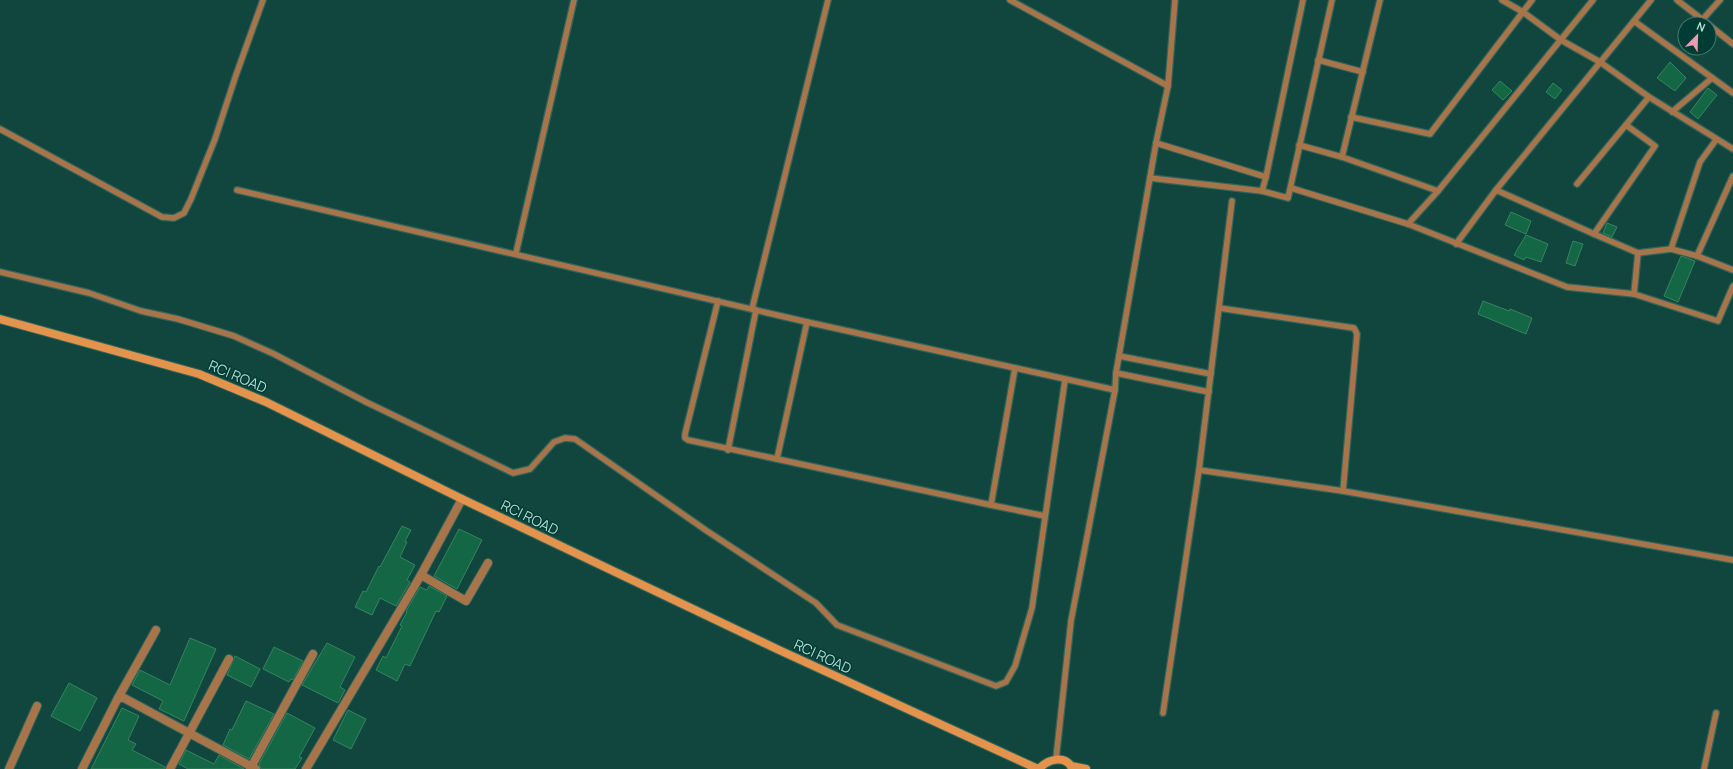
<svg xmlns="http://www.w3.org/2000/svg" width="1733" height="769" font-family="Manrope,sans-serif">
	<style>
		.building { fill: #146745; stroke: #37845f }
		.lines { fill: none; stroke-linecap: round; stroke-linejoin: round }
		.lane-casing { stroke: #30645c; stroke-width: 8 }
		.street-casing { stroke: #30645c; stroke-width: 10 }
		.secondary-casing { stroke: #30645c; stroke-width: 10 }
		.lane { stroke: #a8754b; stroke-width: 5.5 }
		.street { stroke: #a8754b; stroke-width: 8 }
		.secondary { stroke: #e3934b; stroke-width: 8 }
		.labels { text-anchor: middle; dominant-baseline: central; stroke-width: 3; stroke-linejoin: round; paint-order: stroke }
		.street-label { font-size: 14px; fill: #b0dcd3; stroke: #013c34 }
	</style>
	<rect width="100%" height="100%" fill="#10463e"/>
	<g class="building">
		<polygon points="1670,62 1686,78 1675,91 1657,78"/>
		<polygon points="1500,81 1512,91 1503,100 1492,90"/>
		<polygon points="1553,83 1562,90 1555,99 1546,92"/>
		<polygon points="1708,88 1717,95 1698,119 1690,112"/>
		<polygon points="1511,212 1531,221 1526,234 1505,225"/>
		<polygon points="1607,223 1617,227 1612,237 1603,233"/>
		<polygon points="1526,235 1548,244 1541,262 1526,257 1524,260 1514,255"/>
		<polygon points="1573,241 1583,244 1575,266 1566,263"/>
		<polygon points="1681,256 1695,261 1678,302 1664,296"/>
		<polygon points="1483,301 1509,311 1510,309 1532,318 1526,334 1478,314"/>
		<polygon points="402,526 411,530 405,541 407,542 400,557 415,565 407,580 410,582 396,606 380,598 372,615 355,607 363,591 366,592 379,566 380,567"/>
		<polygon points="459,529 482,540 457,589 434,576"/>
		<polygon points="429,586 447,596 439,612 436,611 410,666 405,664 397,681 376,670 383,656 386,658 402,626 400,625 407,612 406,611 420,587 427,590"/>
		<polygon points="190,638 216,649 184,721 159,709 163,701 132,685 140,670 170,685"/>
		<polygon points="327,643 355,657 340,687 345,690 338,703 302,685"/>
		<polygon points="274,647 303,661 293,680 291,679 289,682 263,669"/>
		<polygon points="235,656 260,669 251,687 227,675"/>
		<polygon points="69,683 97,698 80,731 51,716"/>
		<polygon points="246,701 274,714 249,759 223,745 230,729 232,730"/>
		<polygon points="122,708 139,716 128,740 136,744 132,750 165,767 165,769 91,769"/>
		<polygon points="348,710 366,719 351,749 333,740"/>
		<polygon points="287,713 315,728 299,757 302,758 295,769 261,769 259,764"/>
		<polygon points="186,750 214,764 219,755 244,769 188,769 179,764"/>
	</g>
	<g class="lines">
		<defs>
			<g id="lane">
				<polyline points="1010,0 1168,86"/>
				<polyline points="1502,0 1523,12 1561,40 1600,62 1649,97 1733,149"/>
				<polyline points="1677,0 1708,24"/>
				<polyline points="1702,20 1720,0"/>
				<polyline points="1634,21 1733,93"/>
				<polyline points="1709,25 1733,44"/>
				<polyline points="1318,60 1363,72"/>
				<polyline points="1672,112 1712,78"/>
				<polyline points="1351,117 1430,134 1532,0"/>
				<polyline points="1626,125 1655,146 1594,234 1638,253"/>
				<polyline points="0,129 162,217 174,218 184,213 191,199 215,139 236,75 263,0"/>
				<polyline points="1156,143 1266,177 1303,0"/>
				<polyline points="1299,145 1342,157 1438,191"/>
				<polyline points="1342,157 1380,0"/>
				<polyline points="1266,177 1262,191 1288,198 1332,0"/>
				<polyline points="1150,178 1262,191"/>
				<polyline points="1577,184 1649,97"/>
				<polyline points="1291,188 1408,224 1567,287 1634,294 1638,253 1671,249 1700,162 1716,140"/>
				<polyline points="237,190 807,322 1115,390"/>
				<polyline points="1496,190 1594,234"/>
				<polyline points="1232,201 1199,470 1343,491 1733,560"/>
				<polyline points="1408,224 1438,191 1593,0"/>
				<polyline points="1456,244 1496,190 1651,0"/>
				<polyline points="1671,249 1697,256 1733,270"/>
				<polyline points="516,253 574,0"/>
				<polyline points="1697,256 1733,176"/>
				<polyline points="0,272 89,293 141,311 178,319 234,336 274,354 366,402 513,473 530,469 554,442 565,438 575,439 707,531 816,603 837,625 996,686 1006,682 1015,666 1032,608 1065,380"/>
				<polyline points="1634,294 1718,321 1733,286"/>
				<polyline points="718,301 685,434 685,438 688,440 777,459"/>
				<polyline points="1219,308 1354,328 1357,334 1343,491"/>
				<polyline points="752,309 828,0"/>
				<polyline points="807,322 777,459 991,505 1015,368"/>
				<polyline points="1119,356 1211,374"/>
				<polyline points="1116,373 1209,392"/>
				<polyline points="728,450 756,310"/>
				<polyline points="991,505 1045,516"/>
				<polyline points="1163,713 1199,470"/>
				<polyline points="1056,759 1071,621 1115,390 1116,373 1156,143 1168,86 1175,0"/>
				<polyline points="1704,769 1716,713"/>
			</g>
			<g id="street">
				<polyline points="421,575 466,601 488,563"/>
				<polyline points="118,698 156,630"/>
				<polyline points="9,769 37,706"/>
				<polyline points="82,769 118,698 124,698 256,769"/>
				<polyline points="170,769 229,659"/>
				<polyline points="250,769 313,654"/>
				<polyline points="306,769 421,575 462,499"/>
			</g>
			<g id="secondary">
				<polyline points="0,319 199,374 266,402 462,499 779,650 1038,769"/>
				<polyline points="1071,766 1086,769"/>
				<path d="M1039,769C1048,759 1065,754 1073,769"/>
			</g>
		</defs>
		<use href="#lane" class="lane-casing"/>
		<use href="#street" class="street-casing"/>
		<use href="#secondary" class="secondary-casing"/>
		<use href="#lane" class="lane"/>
		<use href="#street" class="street"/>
		<use href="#secondary" class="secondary"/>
	</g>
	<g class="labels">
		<g class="street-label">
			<text transform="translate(238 376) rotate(23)">RCI ROAD</text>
			<text transform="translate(530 517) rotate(26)">RCI ROAD</text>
			<text transform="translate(823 656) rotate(25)">RCI ROAD</text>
		</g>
	</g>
	<g transform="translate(1697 36) rotate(23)"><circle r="19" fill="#013c34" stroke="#477c74"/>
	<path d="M0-3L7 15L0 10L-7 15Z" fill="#f09ab4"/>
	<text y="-6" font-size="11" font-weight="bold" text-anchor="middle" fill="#b0dcd3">N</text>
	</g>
</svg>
